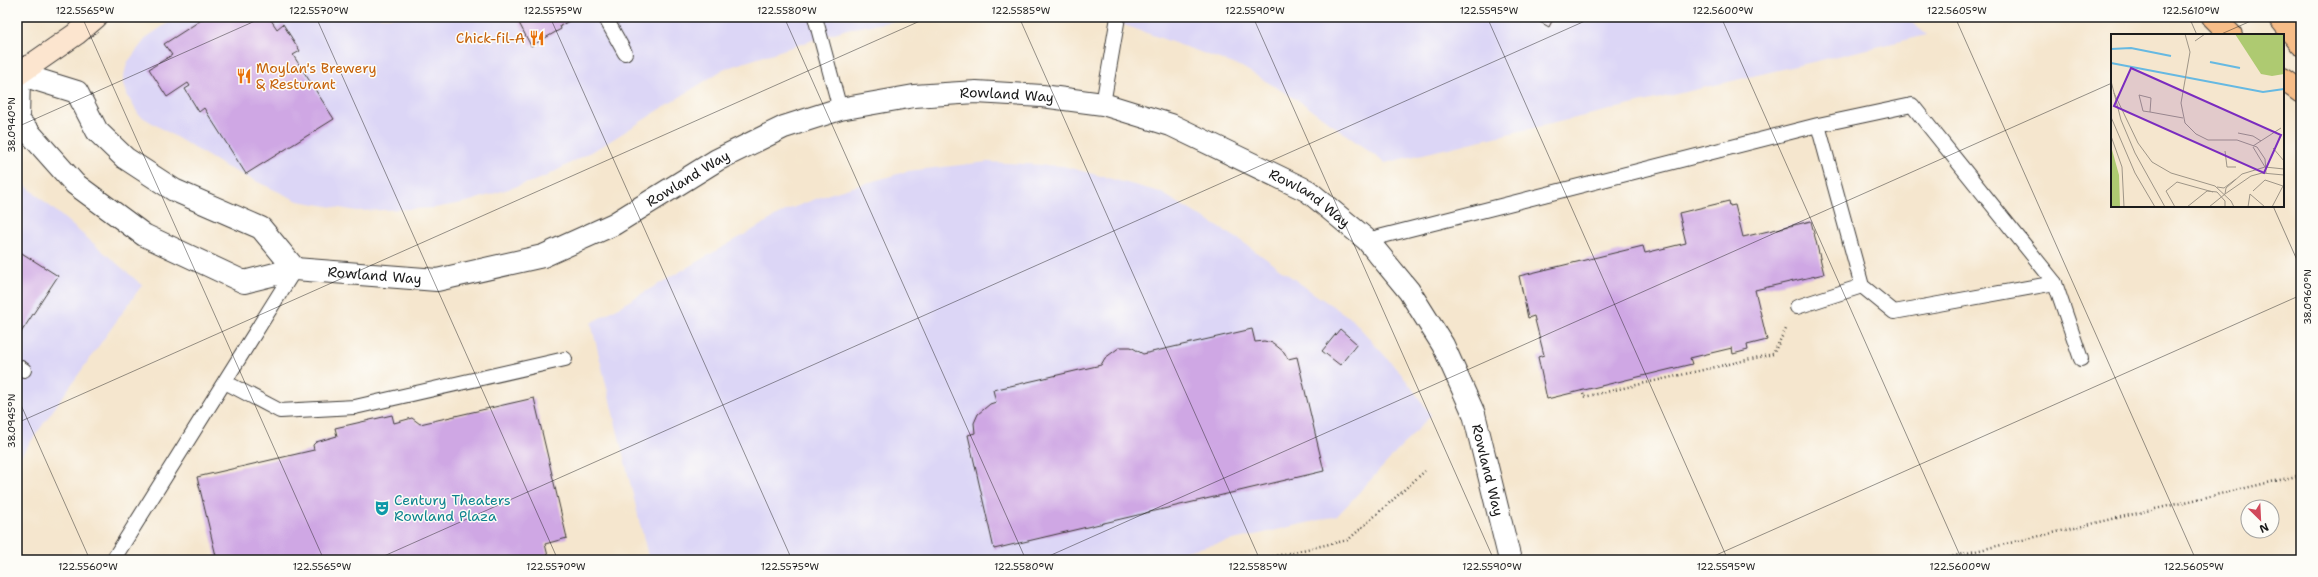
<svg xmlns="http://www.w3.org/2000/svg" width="2318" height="577" font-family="'Shantell Sans',sans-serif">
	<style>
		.built { fill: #dcd6f6 }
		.building { fill: #cfa7e4 }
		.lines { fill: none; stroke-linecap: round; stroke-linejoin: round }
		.lane-casing { stroke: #3d3a37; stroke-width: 16 }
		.street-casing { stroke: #3d3a37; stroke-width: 24 }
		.secondary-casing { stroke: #3d3a37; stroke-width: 24 }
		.highway-casing { stroke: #3d3a37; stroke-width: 24 }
		.path { stroke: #3d3a37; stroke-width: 2.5; stroke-dasharray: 1 3; stroke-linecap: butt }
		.lane { stroke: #fff; stroke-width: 14 }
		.street { stroke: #fff; stroke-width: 22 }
		.secondary { stroke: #fce5cf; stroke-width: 22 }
		.highway { stroke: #f7bd88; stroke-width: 22 }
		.ticks { fill: none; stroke: #1c1c1c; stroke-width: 1; stroke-opacity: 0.45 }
		.labels { text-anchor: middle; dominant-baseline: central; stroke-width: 3; stroke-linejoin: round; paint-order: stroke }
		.food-label { font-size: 14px; fill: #c56008; stroke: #fdfcf7; text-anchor: end }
		.street-label { font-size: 14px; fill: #1c1c1c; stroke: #fdfcf7 }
		.culture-label { font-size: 14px; fill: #0d838f; stroke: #fdfcf7; text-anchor: start }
		.inset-river { fill: none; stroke: #66b9e2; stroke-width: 2 }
		.inset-road { fill: none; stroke: #9e9587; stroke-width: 1 }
		.view { fill: #7b2cbf; fill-opacity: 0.15; stroke: #7b2cbf; stroke-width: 2 }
		.inset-edge { fill: none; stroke: #1c1c1c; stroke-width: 2 }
		.neatline { fill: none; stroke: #1c1c1c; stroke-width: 1.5 }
		.ticks-label { font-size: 10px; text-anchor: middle; fill: #1c1c1c }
	</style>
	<rect width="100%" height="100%" fill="#fdfcf7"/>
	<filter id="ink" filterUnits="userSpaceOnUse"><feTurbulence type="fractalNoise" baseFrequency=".025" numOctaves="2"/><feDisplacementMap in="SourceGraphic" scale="8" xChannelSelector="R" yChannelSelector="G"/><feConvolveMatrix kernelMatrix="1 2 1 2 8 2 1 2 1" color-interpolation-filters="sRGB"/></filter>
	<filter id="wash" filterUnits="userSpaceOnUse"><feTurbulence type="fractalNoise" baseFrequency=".012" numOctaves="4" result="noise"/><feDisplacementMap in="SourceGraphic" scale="16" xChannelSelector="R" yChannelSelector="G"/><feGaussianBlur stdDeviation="0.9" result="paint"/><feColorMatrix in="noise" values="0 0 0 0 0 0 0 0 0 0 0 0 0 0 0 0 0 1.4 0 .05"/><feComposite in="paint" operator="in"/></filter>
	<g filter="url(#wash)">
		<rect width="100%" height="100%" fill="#f5e6ce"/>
		<g class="built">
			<polygon points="177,17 919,17 847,29 724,69 607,143 543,178 467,202 434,208 357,211 298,201 226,167 139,115 128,97 123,80 127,63 147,37"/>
			<polygon points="1030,17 1905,17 1927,35 1385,163 1304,104 1242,67 1124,25"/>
			<polygon points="987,162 1063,166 1160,192 1240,240 1316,295 1352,319 1403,376 1431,415 1337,516 1147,560 649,560 591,323 787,210 829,194 908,171"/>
			<polygon points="17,178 142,285 17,461"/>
		</g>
		<g id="blocks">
			<g class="building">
				<polygon points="206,17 269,17 277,29 283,24 300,51 293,55 334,119 246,174 204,108 199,112 185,89 190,86 188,83 167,97 149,69 172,55 164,44"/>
				<polygon points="516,17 576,17 560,26 561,29 531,46"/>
				<polygon points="1531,17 1554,17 1549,27"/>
				<polygon points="1729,201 1730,206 1735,205 1743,237 1811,221 1824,274 1755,290 1767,340 1747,345 1748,350 1733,354 1732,348 1690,358 1692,364 1547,399 1538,357 1544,355 1534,316 1528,318 1519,276 1643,246 1645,253 1686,243 1679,213"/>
				<polygon points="17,250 58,276 18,337 17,336"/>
				<polygon points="1252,329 1255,342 1264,341 1273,343 1284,352 1288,359 1297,357 1324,471 994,549 968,435 975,433 974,423 978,414 990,404 996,402 993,390 1101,365 1105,358 1120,347 1131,347 1143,354"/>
				<polygon points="1340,329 1357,344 1340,365 1322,351"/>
				<polygon points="534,398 567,538 545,544 549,560 217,560 197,477 314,450 313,445 316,442 337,436 335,428 392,415 394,423 412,418 420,424"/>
			</g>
		</g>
	</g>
	<g filter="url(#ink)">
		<use href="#blocks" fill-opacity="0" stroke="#3d3a37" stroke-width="1"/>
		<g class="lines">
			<defs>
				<g id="lane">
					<polyline points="605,17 625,53"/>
					<polyline points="815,17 840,109"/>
					<polyline points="1103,104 1118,17"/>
					<polyline points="1367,240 1818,125 1912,105 2055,283 1894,312 1862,286 1818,125"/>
					<polyline points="2055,283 2081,359"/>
					<polyline points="1797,307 1862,286"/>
					<polyline points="17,366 24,370"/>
					<polyline points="225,382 280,411 355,407 565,359"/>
					<polyline points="113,560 295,269"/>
				</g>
				<g id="street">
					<path id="s1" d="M17,70L19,74L18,120L75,184L144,235L244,282L295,269L437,280L543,256L614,224L717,160L784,127L840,109L914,96L976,92L1042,96L1103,104L1171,125L1308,191L1367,240L1409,291L1443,345L1474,414L1510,560"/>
					<polyline points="19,74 77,92 97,131 125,158 174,190 261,228 295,269"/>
				</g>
				<polyline id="secondary" points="17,75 76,34 96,17"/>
				<g id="highway">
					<polyline points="2213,17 2231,35"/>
					<polyline points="2279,17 2301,44"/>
					<polyline points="2283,79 2301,92"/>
				</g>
			</defs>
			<use href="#lane" class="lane-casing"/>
			<use href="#street" class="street-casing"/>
			<use href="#secondary" class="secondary-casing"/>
			<use href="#highway" class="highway-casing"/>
			<g class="path">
				<polyline points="1582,390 1584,397 1773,354 1786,329"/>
				<polyline points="1257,560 1348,540 1425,471"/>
				<polyline points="1937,560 2301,475"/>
			</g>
			<use href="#lane" class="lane"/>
			<use href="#street" class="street"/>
			<use href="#secondary" class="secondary"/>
			<use href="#highway" class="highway"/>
		</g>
	</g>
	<path class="ticks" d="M82,17L324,560M316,17L558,560M550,17L792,560M784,17L1026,560M1019,17L1260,560M1253,17L1494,560M1487,17L1728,560M1721,17L1962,560M1955,17L2196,560M2189,17L2197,35M2219,35L2260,17M17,127L264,17M2273,206L2301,269M17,396L90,560M17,423L929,17M375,560L1594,17M1040,560L2112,83M1705,560L2301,295"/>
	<defs>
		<symbol id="restaurant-bare" viewBox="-9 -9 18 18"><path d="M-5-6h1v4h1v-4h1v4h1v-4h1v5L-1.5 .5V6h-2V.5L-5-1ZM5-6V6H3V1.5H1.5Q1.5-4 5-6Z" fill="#e8710a" stroke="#fdfcf7" stroke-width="2.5" paint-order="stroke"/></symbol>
		<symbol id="theatre-bare" viewBox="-9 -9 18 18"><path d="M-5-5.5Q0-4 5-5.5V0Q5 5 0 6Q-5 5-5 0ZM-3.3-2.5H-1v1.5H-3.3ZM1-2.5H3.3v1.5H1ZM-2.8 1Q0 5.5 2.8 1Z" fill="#0f9aa8" stroke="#fdfcf7" stroke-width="2.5" paint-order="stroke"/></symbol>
	</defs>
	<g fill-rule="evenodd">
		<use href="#restaurant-bare" x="526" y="27" width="22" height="22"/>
		<use href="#restaurant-bare" x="233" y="65" width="22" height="22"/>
		<use href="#theatre-bare" x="371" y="497" width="22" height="22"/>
	</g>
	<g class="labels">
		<g class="food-label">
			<text x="525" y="38">Chick-fil-A</text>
			<text x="256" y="68" text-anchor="start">Moylan's Brewery<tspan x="256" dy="16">&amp; Resturant</tspan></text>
		</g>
		<g class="street-label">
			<text stroke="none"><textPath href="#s1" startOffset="1137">Rowland Way</textPath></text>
			<text stroke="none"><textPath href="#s1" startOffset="801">Rowland Way</textPath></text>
			<text stroke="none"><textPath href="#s1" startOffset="1462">Rowland Way</textPath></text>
			<text stroke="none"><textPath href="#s1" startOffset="465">Rowland Way</textPath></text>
			<text stroke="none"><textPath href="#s1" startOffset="1797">Rowland Way</textPath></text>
		</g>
		<g class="culture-label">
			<text x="394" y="500">Century Theaters<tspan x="394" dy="16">Rowland Plaza</tspan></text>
		</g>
	</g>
	<g transform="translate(2111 34)">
		<rect width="173" height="173" fill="#f5e6ce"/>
		<path d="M124,0H173V40L161,42L150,40ZM0,112L8,141L9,173H0Z" fill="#aeca71"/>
		<path class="inset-river" d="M0,15L20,14L60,22M99,28L129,34M0,29L152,58L173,55"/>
		<path class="inset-road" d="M74,0L79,18L70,69L74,89L85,100L97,106H126L146,113L154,125L155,139M84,7L94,0M0,47L10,86L24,119L54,173M3,59L27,109L41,128L60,139L104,152L120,167L123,173M39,78L40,64L28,61L32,77L39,78L72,84M0,83L24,139L44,173M127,99L142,102L150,107M0,102L11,133L13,173M142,112L170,94M142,113L154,133M162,114L173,127M114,117L116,133H125M106,153L113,154L125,145M142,157L154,146L172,152L161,173M114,160L115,154L131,140L154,133L173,135M114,160L140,142L151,139L173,141M64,173L55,157L66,148L102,158M76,173L96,157L106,158L114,167V173M98,173L114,160M137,173L139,160L154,173"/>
		<path class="view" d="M20,34L170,101L153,139L3,72Z"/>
		<rect width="173" height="173" class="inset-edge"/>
	</g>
	<rect width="2318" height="577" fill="none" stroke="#fdfcf7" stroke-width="44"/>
	<g transform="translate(2260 519) rotate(156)"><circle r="19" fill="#fdfcf7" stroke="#a3a29f"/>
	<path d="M0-3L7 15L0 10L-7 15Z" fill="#d1495b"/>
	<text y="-6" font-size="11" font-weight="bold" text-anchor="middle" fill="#1c1c1c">N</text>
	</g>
	<rect x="22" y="22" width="2274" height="533" class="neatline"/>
	<g class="ticks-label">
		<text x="85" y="14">122.5565°W</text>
		<text x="319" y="14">122.5570°W</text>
		<text x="553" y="14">122.5575°W</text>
		<text x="787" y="14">122.5580°W</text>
		<text x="1021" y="14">122.5585°W</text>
		<text x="1255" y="14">122.5590°W</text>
		<text x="1489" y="14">122.5595°W</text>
		<text x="1723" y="14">122.5600°W</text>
		<text x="1957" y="14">122.5605°W</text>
		<text x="2191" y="14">122.5610°W</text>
		<text transform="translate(11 125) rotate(-90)" y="4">38.0940°N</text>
		<text transform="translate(2307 297) rotate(-90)" y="4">38.0960°N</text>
		<text transform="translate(11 421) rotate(-90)" y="4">38.0945°N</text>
		<text x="88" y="570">122.5560°W</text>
		<text x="322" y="570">122.5565°W</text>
		<text x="556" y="570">122.5570°W</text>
		<text x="790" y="570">122.5575°W</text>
		<text x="1024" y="570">122.5580°W</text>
		<text x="1258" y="570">122.5585°W</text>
		<text x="1492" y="570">122.5590°W</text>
		<text x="1726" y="570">122.5595°W</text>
		<text x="1960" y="570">122.5600°W</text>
		<text x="2194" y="570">122.5605°W</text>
	</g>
</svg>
